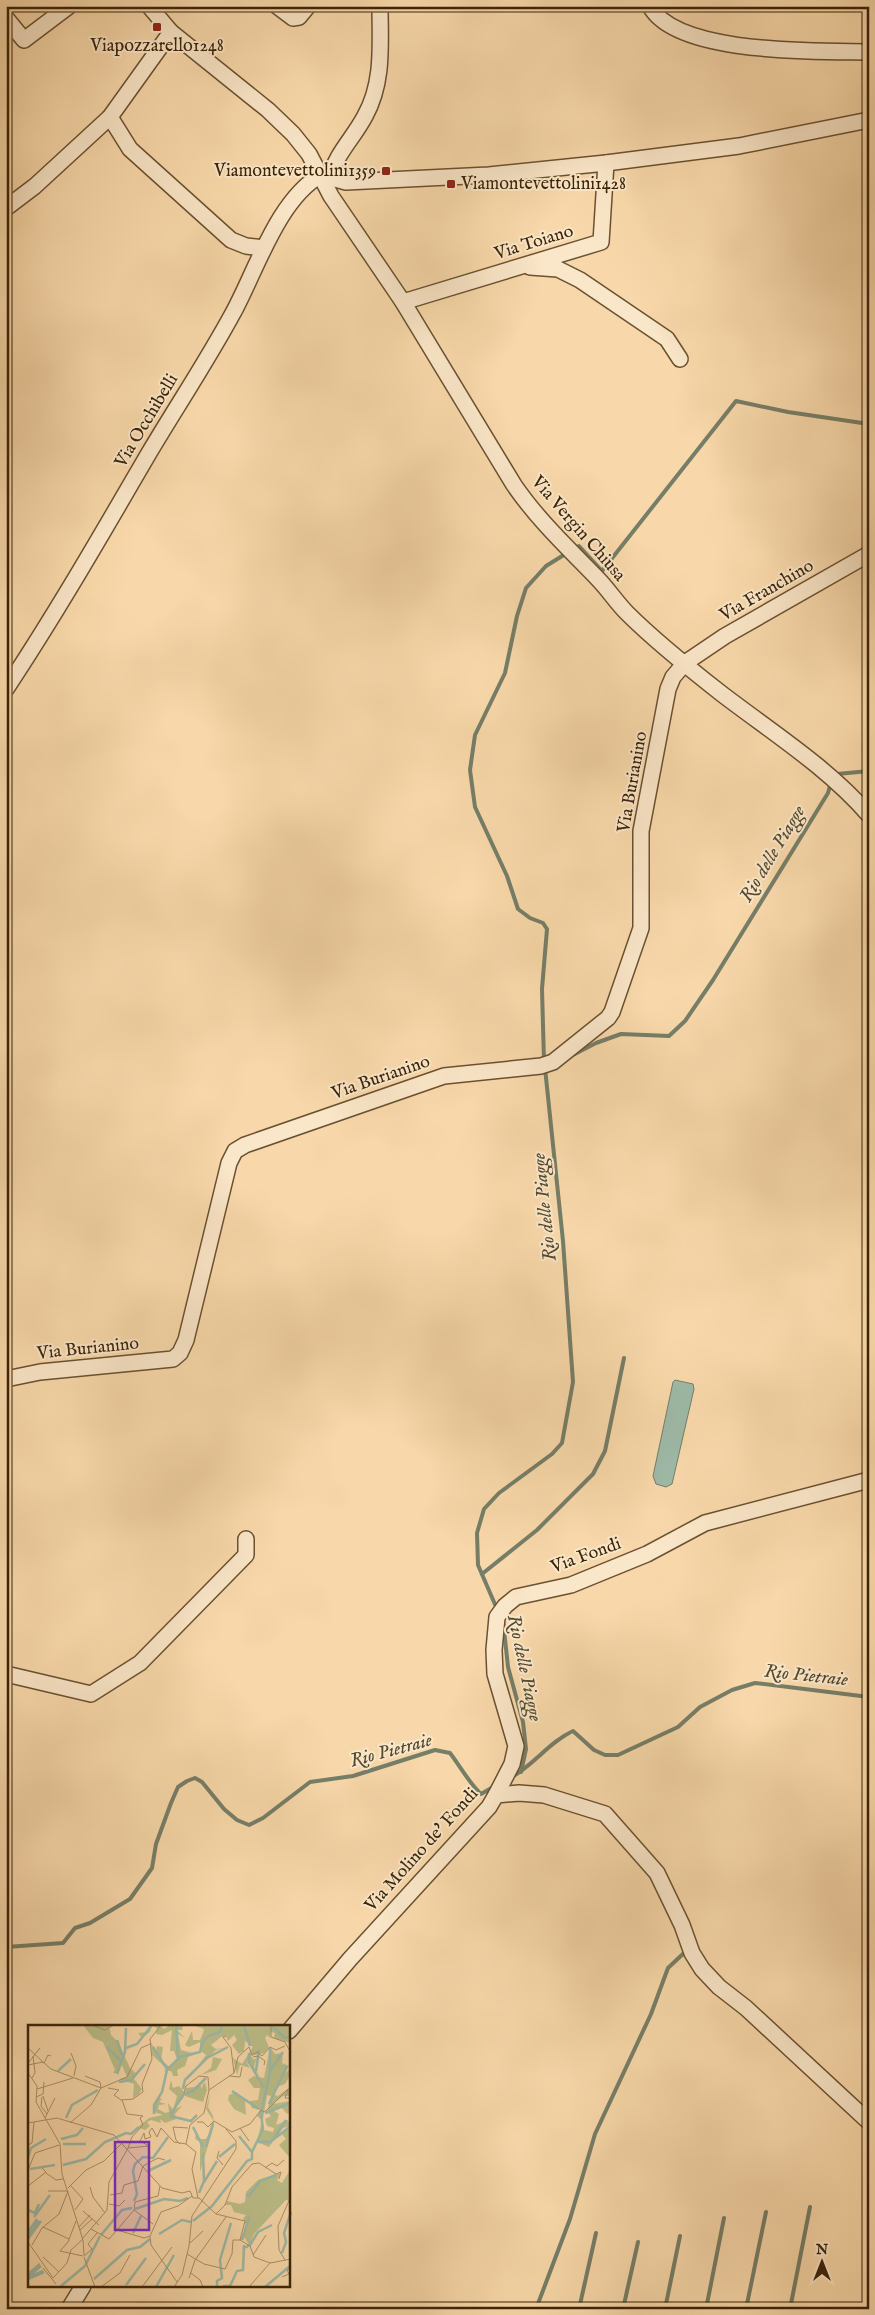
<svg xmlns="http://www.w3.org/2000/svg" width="875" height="2315" font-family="'IM FELL English',serif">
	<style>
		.water { fill: #9dbaa8; stroke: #767e68 }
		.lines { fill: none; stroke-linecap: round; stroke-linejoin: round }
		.stream { stroke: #767e68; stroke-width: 4 }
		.minor-casing { stroke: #6a5130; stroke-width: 18 }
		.minor { stroke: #fae6c8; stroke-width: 15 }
		.poi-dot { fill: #8f2418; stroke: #fae6c8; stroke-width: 2 }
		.labels { text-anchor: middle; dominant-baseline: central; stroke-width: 4; stroke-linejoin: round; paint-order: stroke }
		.poi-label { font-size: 18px; fill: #3b2408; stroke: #fae6c8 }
		.street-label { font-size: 18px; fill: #3b2408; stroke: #fae6c8 }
		.water-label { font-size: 19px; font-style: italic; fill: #544a30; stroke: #fae6c8 }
		.inset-river { fill: none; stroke: #9dbaa8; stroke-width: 2.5 }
		.inset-road { fill: none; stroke: #ac9069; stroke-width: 1 }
		.view { fill: #7b2cbf; fill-opacity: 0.15; stroke: #7b2cbf; stroke-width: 2.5 }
		.inset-edge { fill: none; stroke: #3b2408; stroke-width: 2.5 }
	</style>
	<rect width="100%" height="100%" fill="#f8d8aa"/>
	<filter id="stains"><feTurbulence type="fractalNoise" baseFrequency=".004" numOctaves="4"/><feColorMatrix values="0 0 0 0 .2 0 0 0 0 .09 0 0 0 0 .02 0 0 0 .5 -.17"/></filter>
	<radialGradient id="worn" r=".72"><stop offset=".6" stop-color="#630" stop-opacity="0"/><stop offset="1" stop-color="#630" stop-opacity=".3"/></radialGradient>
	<polygon class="water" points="675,1380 693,1384 694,1389 672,1484 666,1487 656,1484 653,1476 673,1382"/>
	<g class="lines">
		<g class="stream">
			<polyline points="573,549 579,546 602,571 736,401 788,412 869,424"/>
			<polyline points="835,776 837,774 869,771"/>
			<polyline points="569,1057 596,1043 621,1034 669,1036 685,1021 713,980 828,793 831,782"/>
			<polyline points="544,1061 542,989 547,929 543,923 530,918 518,909 507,876 475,807 470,770 475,735 505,673 517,616 526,588 546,566 567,553"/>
			<polyline points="482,1574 537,1530 593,1474 605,1451 624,1358"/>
			<polyline points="497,1609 478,1565 477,1533 484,1509 499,1493 552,1454 562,1443 573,1382 563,1241 545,1068"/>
			<polyline points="503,1620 508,1667 523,1722 526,1749 521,1772"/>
			<path d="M510,1778C533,1766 549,1742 573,1731L594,1750L605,1755H618L678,1727L700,1707L732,1690L755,1683L869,1697"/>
			<path d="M6,1947L63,1943L75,1928L90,1923L130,1899L152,1868L156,1844L171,1803L178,1787L187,1781L195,1778L202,1782L224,1809L237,1820L249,1825L263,1818L310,1782L353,1776L435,1750L450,1753C460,1766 469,1783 481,1794L495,1786"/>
			<polyline points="536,2309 570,2219 595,2134 651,2014 668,1968 685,1952"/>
			<polyline points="579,2309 596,2233"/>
			<polyline points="623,2309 638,2242"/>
			<polyline points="665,2309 680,2236"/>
			<polyline points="706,2309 724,2218"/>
			<polyline points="746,2309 766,2212"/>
			<polyline points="790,2309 810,2207"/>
		</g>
		<defs>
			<g id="minor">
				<path d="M149,6L171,32L268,110L293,134L309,154L331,196L403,302L514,485C538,520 568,548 597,578C608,589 616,602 627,613C656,642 690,669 722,694C773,733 827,767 869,815"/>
				<polyline points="277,6 293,18 299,17 308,6"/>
				<path d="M650,6C676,55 818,51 869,52"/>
				<polyline points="6,18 24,40 69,6"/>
				<polyline points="110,117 130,149 231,240 246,246 264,248"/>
				<polyline points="321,175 346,182 489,175 606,163 739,146 869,120"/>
				<path d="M330,176C337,153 354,137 365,116C384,82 380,44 380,6"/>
				<polyline points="6,208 35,186 110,117 171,32"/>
				<polyline points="530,267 558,269 580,280 667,339 680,359"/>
				<polyline points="403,302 601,242 606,163"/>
				<path d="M6,689C57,612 103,532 149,453C177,406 207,361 233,313C256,271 278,199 321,175"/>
				<polyline points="6,1379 40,1372 173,1359 180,1353 186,1340 229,1163 235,1151 245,1145 444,1076 541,1066 553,1062 608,1018 612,1012 641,928 641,831 668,689 673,677 685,663 725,636 869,554"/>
				<polyline points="6,1674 91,1694 140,1663 246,1555 246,1539"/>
				<polyline points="496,1795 512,1764 516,1746 495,1674 494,1650 497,1617 505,1606 516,1597 571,1585 647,1554 705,1523 869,1480"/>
				<polyline points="289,2031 350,1959 489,1807 496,1795 519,1793 544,1795 605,1814 657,1873 682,1925 692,1953 702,1969 719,1987 746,2008 869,2122"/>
				<polyline points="69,2309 83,2286"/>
			</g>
		</defs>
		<use href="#minor" class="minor-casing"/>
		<use href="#minor" class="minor"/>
	</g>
	<g class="poi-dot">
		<rect x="152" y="22" width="10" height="10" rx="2.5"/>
		<rect x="381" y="166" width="10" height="10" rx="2.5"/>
		<rect x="446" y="179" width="10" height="10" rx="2.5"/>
	</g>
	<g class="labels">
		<g class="poi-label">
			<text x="157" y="46">Viapozzarello1248</text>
			<text x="376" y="171" text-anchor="end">Viamontevettolini1359</text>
			<text x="461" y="184" text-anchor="start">Viamontevettolini1428</text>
		</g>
		<g class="street-label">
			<text transform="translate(534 243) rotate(-17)">Via Toiano</text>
			<text transform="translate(147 421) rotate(-59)">Via Occhibelli</text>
			<text transform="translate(578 529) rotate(49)">Via Vergin Chiusa</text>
			<text transform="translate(767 591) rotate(-30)">Via Franchino</text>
			<text transform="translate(633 782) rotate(-80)">Via Burianino</text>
			<text transform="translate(381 1078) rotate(-19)">Via Burianino</text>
			<text transform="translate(88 1349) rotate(-6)">Via Burianino</text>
			<text transform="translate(586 1556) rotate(-20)">Via Fondi</text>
			<text transform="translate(422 1850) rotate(-48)">Via Molino de' Fondi</text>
		</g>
		<g class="water-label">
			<text transform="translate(773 854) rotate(-59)">Rio delle Piagge</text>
			<text transform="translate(545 1207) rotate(-96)">Rio delle Piagge</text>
			<text transform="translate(524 1668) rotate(78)">Rio delle Piagge</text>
			<text transform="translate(806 1676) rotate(6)">Rio Pietraie</text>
			<text transform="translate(391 1751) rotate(-15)">Rio Pietraie</text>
		</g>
	</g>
	<g transform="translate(28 2025)">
		<rect width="262" height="262" fill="#f8d8aa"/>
		<path d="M55,0H81L83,10L90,17L102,43L109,49L106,54L114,64L111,69L105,73L106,59L91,54L99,52L93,38L90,48H85L87,45L75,17L65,13ZM122,0H132L136,4L142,0L155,1L154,5H149L157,13L150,9L153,25L168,29L160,32L157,41L149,45L150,51H145L144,47L139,45L136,47L138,43L124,30L123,17L128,28L129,21L135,22L133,35L143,43L149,34L146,26H142L144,5L134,10L128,9L129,3L124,1L122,7L114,13L110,8L119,7ZM165,0H262V18L246,13L247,8L243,7L242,13L239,10L237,13L241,22L236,28L223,31L226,35L229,32L226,42L232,51L218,36L222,43L212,40L209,50L205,33L214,39L225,22L217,16L216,26L211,29L204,20L209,15L206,10L200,16L198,11L193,12L183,20L188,24L198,23L188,25L167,45L178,30L173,26L172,17L161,22L157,20L164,6L165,15H172L175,8L176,4ZM242,22L247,29L255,28L254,38L261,41L257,48L262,44V51L257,59L249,62L246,70L250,71L262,62V71H255L245,79L262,76V88L259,89L253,82L246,86L251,89L248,100L260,95L262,101L255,103L241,122L229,117L234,95L229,91L232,85L224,83L221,76L230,75L232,63H226L220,55L226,51L236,53ZM239,70L243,71L239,87L243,91L237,94L239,101L246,103L245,107L236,105L234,100ZM185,32L194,34L188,45L173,50L183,43ZM179,52L172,59L174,64L175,59L177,58L179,65L175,77L157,71L158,63L167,62ZM143,55L145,63L151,61L156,67L155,73L146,82L149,71L141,64ZM208,67L217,75L218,90L206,84L200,75L201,70ZM182,69L180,82L185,91L186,101L172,147V117L167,114L168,108L170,114H178L184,103L185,95L178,84ZM131,73L134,74L131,77L138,79L131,80L130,84L137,88L141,87L140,78L145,85L154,81L147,89L148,94L137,98L132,94L133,98L123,95L119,97L122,101L117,105L109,102L105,109H101L121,93L135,90L126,87V80ZM262,103V133L251,120L258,114L254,109ZM262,145V176L258,175L226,209L221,220L215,210L219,201L215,194L218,190L206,187L203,180H197L199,176L212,179L217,177L218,167L230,155L253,148L249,155L254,158Z" fill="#bcbf8a" fill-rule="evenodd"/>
		<path class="inset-river" d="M148,0L150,32M216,0L222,21M244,1L257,13L263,12M89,15L94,30M79,22L93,36M125,22L139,44M98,23L109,19L124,0M221,28V37L236,63M30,46L43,34M228,46L231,25M242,46L255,27M89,49L97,27L98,3M91,57L103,55L117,39M155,64L157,55L179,33L200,22M204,66L231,84M241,79L259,41M237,88L263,78M126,89V80L134,67L139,45L152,32L172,27L174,18L180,11L192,7L194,0M142,90L156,69L165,66L178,53M142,91L163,96L169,90M38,93L44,80L70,65M165,102L175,122M211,111L224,127M33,114L49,110L55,103M245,115L258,95M230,117H242L263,101M35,119H58M178,122L185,98M224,127L235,104L233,89L242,47V23M191,132L207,119M0,133L3,123L18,114M35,140L58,134L77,117L98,108L103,109L111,102M2,144L27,140M120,146L143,135M176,157L189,136M171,168L176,156L175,128M218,170L221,171L232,156L248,150M106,176L109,169L105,146L107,139L115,132L125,133L140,112M107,184L136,174L152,176L160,173M0,185L7,188L11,179M6,192L22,170M165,196L184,181L219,136L224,134V127M0,207L9,194M105,208L113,191M131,209L154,195L163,197M0,210L10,195M73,210L94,185L104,183M0,212L11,196M0,214L13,196M214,215L221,192M216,223L222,220L230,207L244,200M254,228L258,217L256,208L263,187M0,249L12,239M0,252L13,241M0,253L15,246M0,254L16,247M66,254L99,225L112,222L122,214M98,260L118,233M33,261L57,241L72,211M189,261V256L194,253L192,235L203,198M195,261H202L209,246L215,245L216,220M128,262L146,230M237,262L262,241"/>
		<path class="inset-road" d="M64,0L77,5L86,0M243,0V12L257,17L263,28M198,11L195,12L203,23L206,48M0,23L16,38L20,30L23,31M43,28L48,41L46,51M225,32L230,31L237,36L236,40M1,37L12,23M0,40L15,37L23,44L73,63M0,48L9,61L8,77L32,119L34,149L55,215L56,230M57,51L72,57L73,63M201,51L212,52L214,42M4,53L7,48L5,31M80,63L91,65L86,70L93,75L105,74L115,67L114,59L124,34L122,14L133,0M9,64L45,53M156,68L158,61L171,51L180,52L181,65M15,71L20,86M8,72L15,69L16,57M14,72L13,81L19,89M94,75L99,89L115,91L112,93L115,100L104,112L100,123M17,93L27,73M169,97H175L180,102L186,96L204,107L222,99L233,85L236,87L240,84L260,64L257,73H263M0,98L29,93L86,110L134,163L154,168L162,166L165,173H171L188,189L217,196L212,215M42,98L63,80L73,63L99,52L113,23L122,19M212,103L221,116M152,119L148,115L145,102L160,103M158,119L168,127L164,144L170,173M0,120L4,118L6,97M100,123L121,121L112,116L116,108L117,114L123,112L121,107L124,103L129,112L133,103L146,117L158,119L162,100L176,88L181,65L206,48L210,32L221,22L224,30L229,27L234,31L242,22L248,25L257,21M191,126L189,133L195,140M237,143L244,138L249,141L256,135M0,145L7,128L31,120M18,148L28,155L35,154M0,161L18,147L14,143M43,161L55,174L47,185M62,162L65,172L77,188M40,163L58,145L76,136L94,118M20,166H39M82,170L94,168L96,160L110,156L115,141L130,133L137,135M81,179L91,181L97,175M106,185L107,177L130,171L132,161M55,186L71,200M188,189L197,180L204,162L224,139L231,138L248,149L253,147L251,154M48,196L40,217L32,226L55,231M15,202L41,214M51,202L62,190M63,204L81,214L89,205L116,213L122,211L123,220L149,257M52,205L64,194M89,205L106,185L125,199M122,211L133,187L150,181L164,171M55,213L79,185L81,157L100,123M212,215L222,221L226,232L242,238M0,217L25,253M162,218L175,206M4,220L14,203L31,189L40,166M159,229L176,239L197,244L204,229L205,215H212M225,230L238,210M56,231L64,224L60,219L69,208M15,232L31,247M56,232L67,262M257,235L251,225L250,201L263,171M15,243L28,259M163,248L172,255L175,262M254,252L261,249L259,245L263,242M25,253L39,238L43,225L55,214M161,253L167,235L198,192M73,262L92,248L102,230M114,262L144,222M146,262L154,250L161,221L164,191L208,124V116L198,104M221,262L242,238L263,234"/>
		<path class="view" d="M87,117H121V205H87Z"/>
		<rect width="262" height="262" class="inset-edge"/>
	</g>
	<rect width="875" height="2315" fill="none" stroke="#f8d8aa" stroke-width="25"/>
	<rect x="8" y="8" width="860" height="2300" fill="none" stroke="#3b2408" stroke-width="2.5"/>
	<rect x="12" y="12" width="850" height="2290" fill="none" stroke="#3b2408"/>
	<g transform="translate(822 2262)" stroke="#fae6c8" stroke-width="4" paint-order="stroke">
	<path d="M0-4L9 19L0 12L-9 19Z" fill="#3b2408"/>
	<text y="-8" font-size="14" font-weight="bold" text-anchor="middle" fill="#3b2408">N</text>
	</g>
	<rect width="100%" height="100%" filter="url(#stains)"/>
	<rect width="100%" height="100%" fill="url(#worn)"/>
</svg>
